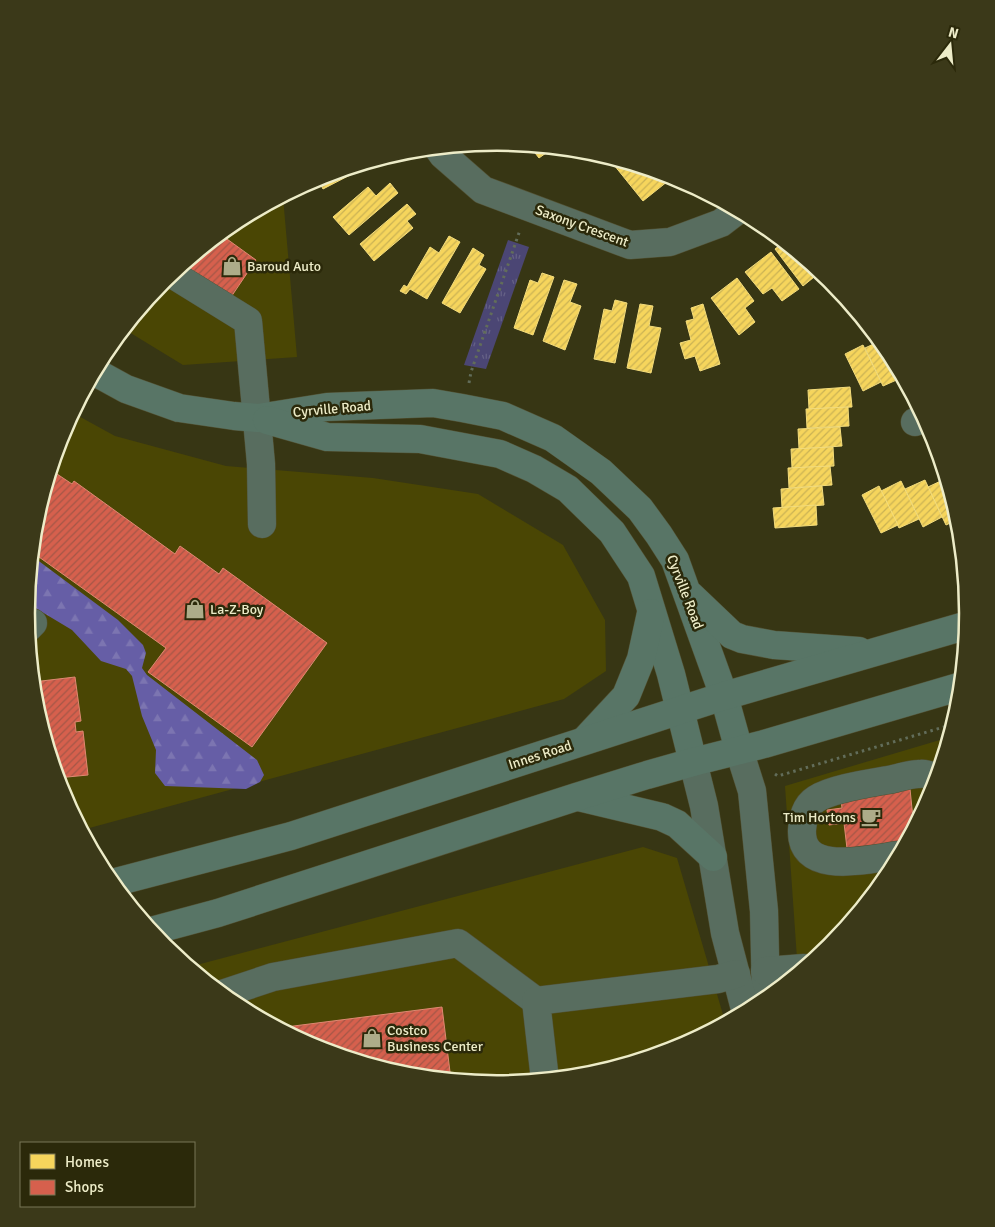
<svg xmlns="http://www.w3.org/2000/svg" width="995" height="1227" font-family="Signika,sans-serif">
	<style>
		.built { fill: #4a4604 }
		.grass { fill: url(#grass-tufts) }
		.forest { fill: url(#forest-firs) }
		.homes { fill: url(#homes-hatch); stroke: #f3dc7c }
		.shops { fill: url(#shops-hatch); stroke: #dd8a72 }
		.lines { fill: none; stroke-linecap: round; stroke-linejoin: round }
		.minor-casing { stroke: #525133; stroke-width: 29 }
		.major-casing { stroke: #525133; stroke-width: 29 }
		.path { stroke: #626d5a; stroke-width: 3; stroke-dasharray: 2.5 4; stroke-linecap: butt }
		.minor { stroke: #586d5f; stroke-width: 28 }
		.major { stroke: #587566; stroke-width: 28 }
		.labels { text-anchor: middle; dominant-baseline: central; stroke-width: 5; stroke-linejoin: round; paint-order: stroke }
		.street-label { font-size: 14px; fill: #edecc8; stroke: #2b290a }
		.poi-label { font-size: 14px; fill: #edecc8; stroke: #2b290a; text-anchor: start }
		.rim { fill: none; stroke: #edecc8; stroke-width: 2.5 }
	</style>
	<defs>
		<pattern id="grass-tufts" width="24" height="20" patternUnits="userSpaceOnUse" patternTransform="scale(1.25)"><rect width="24" height="20" fill="#4b4674"/><path d="M3 7l-1-3M5 7V3M7 7l1-3M15 17l-1-3M17 17v-4M19 17l1-3" fill="none" stroke="#656186"/></pattern>
		<pattern id="forest-firs" width="22" height="20" patternUnits="userSpaceOnUse" patternTransform="scale(1.25)"><rect width="22" height="20" fill="#665ea6"/><path d="M5 1l3.5 6h-7zM16 11l3.5 6h-7z" fill="#7c75b1"/></pattern>
		<pattern id="homes-hatch" width="6" height="6" patternUnits="userSpaceOnUse" patternTransform="scale(1.25)"><rect width="6" height="6" fill="#f6d55c"/><path d="M-1 1l2-2M0 6l6-6M5 7l2-2" fill="none" stroke="#cab254"/></pattern>
		<pattern id="shops-hatch" width="6" height="6" patternUnits="userSpaceOnUse" patternTransform="scale(1.25)"><rect width="6" height="6" fill="#d6604d"/><path d="M-1 1l2-2M0 6l6-6M5 7l2-2" fill="none" stroke="#a45747"/></pattern>
	</defs>
	<rect width="100%" height="100%" fill="#373614"/>
	<g class="built">
		<polygon points="283,197 297,357 183,365 124,329 164,280 236,222"/>
		<polygon points="73,413 115,436 226,466 373,478 478,494 563,545 605,620 606,671 564,699 82,830 62,794 35,705 26,613 35,521 62,433"/>
		<polygon points="950,737 933,794 889,876 831,947 798,973 785,786"/>
		<polygon points="643,847 677,858 724,1018 724,1024 678,1049 589,1076 497,1085 405,1076 317,1049 235,1005 189,967"/>
	</g>
	<polygon class="grass" points="508,240 529,247 486,369 464,365"/>
	<polygon class="forest" points="32,556 118,620 143,645 146,653 142,668 147,675 257,760 264,775 260,782 246,789 165,786 155,773 156,750 142,716 132,676 126,669 101,661 72,630 27,603"/>
	<g class="homes">
		<polygon points="535,146 553,148 539,158 532,149"/>
		<polygon points="376,160 377,161 323,189 317,178"/>
		<polygon points="620,161 662,173 668,181 643,201 614,165"/>
		<polygon points="670,176 678,178 686,182 679,187"/>
		<polygon points="390,183 398,193 349,235 333,217 368,187 376,196"/>
		<polygon points="407,204 416,214 407,221 413,228 374,261 360,244"/>
		<polygon points="449,236 460,242 427,299 410,289 406,294 400,291 404,285 407,287 430,247 439,253"/>
		<polygon points="784,242 815,267 819,273 803,286 775,249"/>
		<polygon points="473,248 484,255 479,265 486,269 460,313 442,303"/>
		<polygon points="771,252 799,289 782,301 772,288 763,294 745,272"/>
		<polygon points="542,273 554,277 533,335 514,328 530,280 538,283"/>
		<polygon points="737,278 754,301 745,308 755,322 739,335 711,298"/>
		<polygon points="564,280 577,284 570,302 581,306 565,350 543,341"/>
		<polygon points="615,300 627,303 615,363 594,359 604,309 612,311"/>
		<polygon points="640,304 653,306 649,326 661,328 651,373 627,368"/>
		<polygon points="703,304 720,364 700,371 695,356 685,359 680,343 691,340 686,321 694,319 691,308"/>
		<polygon points="880,341 887,349 901,378 883,386 865,348"/>
		<polygon points="863,345 881,382 863,391 845,354"/>
		<polygon points="850,387 852,407 809,409 808,390"/>
		<polygon points="848,407 849,426 807,428 806,409"/>
		<polygon points="840,427 842,446 799,449 798,429"/>
		<polygon points="833,447 834,466 792,468 791,449"/>
		<polygon points="830,466 832,485 789,488 788,468"/>
		<polygon points="945,479 949,486 959,519 946,525 928,487"/>
		<polygon points="925,480 942,517 923,527 905,489"/>
		<polygon points="901,481 919,519 899,528 881,491"/>
		<polygon points="822,486 824,505 782,508 781,489"/>
		<polygon points="879,486 898,525 881,533 862,495"/>
		<polygon points="816,505 817,525 775,528 773,508"/>
	</g>
	<g class="shops">
		<polygon points="220,234 256,260 231,297 184,264"/>
		<polygon points="51,470 72,484 74,481 175,554 180,546 219,574 223,568 327,643 252,747 148,672 166,648 32,552 35,521"/>
		<polygon points="75,677 81,721 75,722 76,732 83,731 88,775 57,778 35,705 33,682"/>
		<polygon points="910,789 914,828 903,850 848,857 844,823 829,825 827,810 842,808 841,801 866,794"/>
		<polygon points="442,1007 451,1080 405,1076 317,1049 278,1028"/>
	</g>
	<g class="lines">
		<defs>
			<g id="minor">
				<polyline points="438,148 443,155 483,190 630,245 670,242 721,223 738,210"/>
				<polyline points="172,274 248,321 261,464 262,524"/>
				<polyline points="915,422 925,418"/>
				<polyline points="28,628 33,623"/>
				<polyline points="739,750 752,791 764,911 766,1000"/>
				<polyline points="693,762 704,806 725,933 746,1013"/>
				<path d="M900,855C872,858 800,878 802,830C803,818 805,806 816,799C833,788 872,783 893,779C901,777 911,774 919,774C925,773 932,776 937,779"/>
				<polyline points="765,971 804,968"/>
				<polyline points="222,994 273,977 458,943 536,1001"/>
				<polyline points="545,1080 536,1001 718,979 736,974"/>
			</g>
			<g id="major">
				<polyline points="95,372 126,389 179,408 234,416 258,418 327,407 433,403 462,408 503,416 553,438 601,472 640,509 659,535 675,560 724,696 739,750"/>
				<polyline points="267,420 327,437 420,439 500,454 534,469 568,489 612,532 641,576 671,674 693,762"/>
				<polyline points="690,595 732,635 742,639 774,645 859,651"/>
				<polyline points="585,740 626,696 641,659 651,613"/>
				<polyline points="578,797 662,817 677,824 713,857"/>
				<polyline points="112,883 291,836 724,696 968,625"/>
				<polyline points="151,931 218,913 576,797 647,775 693,762 764,744 962,686"/>
			</g>
		</defs>
		<use href="#minor" class="minor-casing"/>
		<use href="#major" class="major-casing"/>
		<g class="path">
			<polyline points="469,383 471,372 520,230"/>
			<polyline points="775,774 778,776 954,724"/>
		</g>
		<use href="#minor" class="minor"/>
		<use href="#major" class="major"/>
	</g>
	<defs>
		<symbol id="shop-bare" viewBox="-9 -9 18 18"><path d="M-5-2.5h2.3a2.7 3.5 0 0 1 5.4 0H5L5.5 6h-11ZM-1.5-2.5h3a1.5 2.3 0 0 0-3 0Z" fill="#adac89" stroke="#2b290a" stroke-width="2.5" paint-order="stroke"/></symbol>
		<symbol id="cafe-bare" viewBox="-9 -9 18 18"><path d="M-5.5-4.5H6V0H3Q3 3.5 0 3.5H-2.5Q-5.5 3.5-5.5 0ZM3-3.2v2h1.7v-2ZM-6 4.5H4V6H-6Z" fill="#adac89" stroke="#2b290a" stroke-width="2.5" paint-order="stroke"/></symbol>
	</defs>
	<g fill-rule="evenodd">
		<use href="#shop-bare" x="218" y="252" width="28" height="28"/>
		<use href="#shop-bare" x="181" y="595" width="28" height="28"/>
		<use href="#cafe-bare" x="857" y="803" width="28" height="28"/>
		<use href="#shop-bare" x="358" y="1024" width="28" height="28"/>
	</g>
	<g class="labels">
		<g class="street-label">
			<text transform="translate(582 226) rotate(20)">Saxony Crescent</text>
			<text transform="translate(332 409) rotate(-5)">Cyrville Road</text>
			<text transform="translate(685 592) rotate(69)">Cyrville Road</text>
			<text transform="translate(540 755) rotate(-18)">Innes Road</text>
		</g>
		<g class="poi-label">
			<text x="247" y="266">Baroud Auto</text>
			<text x="210" y="609">La-Z-Boy</text>
			<text x="856" y="817" text-anchor="end">Tim Hortons</text>
			<text x="387" y="1030">Costco<tspan x="387" dy="16">Business Center</tspan></text>
		</g>
	</g>
	<path d="M0 0H995V1227H0ZM35 613a462 462 0 1 1 924 0a462 462 0 1 1-924 0Z" fill="#3b3919" fill-rule="evenodd"/>
	<path class="rim" d="M35 613a462 462 0 1 1 924 0a462 462 0 1 1-924 0Z"/>
	<rect x="20" y="1142" width="175" height="65" fill="#2b290a" stroke="#797756"/>
	<rect x="30" y="1154" width="25" height="15" fill="#f6d55c" stroke="#797756"/>
	<text x="65" y="1167" font-size="15" fill="#edecc8">Homes</text>
	<rect x="30" y="1180" width="25" height="15" fill="#d6604d" stroke="#797756"/>
	<text x="65" y="1192" font-size="15" fill="#edecc8">Shops</text>
	<g transform="translate(950 45) rotate(16)" stroke="#2b290a" stroke-width="4" paint-order="stroke">
	<path d="M0-4L9 19L0 12L-9 19Z" fill="#edecc8"/>
	<text y="-8" font-size="14" font-weight="bold" text-anchor="middle" fill="#edecc8">N</text>
	</g>
</svg>
